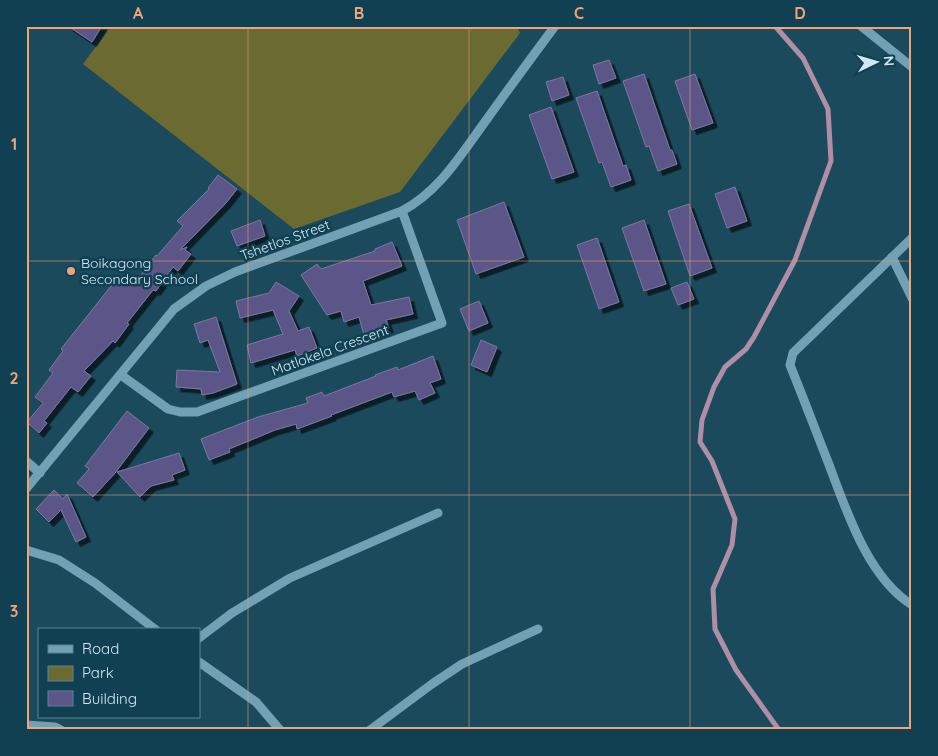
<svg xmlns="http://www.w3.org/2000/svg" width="938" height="756" font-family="Quicksand,sans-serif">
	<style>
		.green { fill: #6b6a30 }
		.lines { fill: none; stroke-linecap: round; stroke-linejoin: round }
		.stream { stroke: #af8fa6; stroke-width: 5 }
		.building { fill: #5b5588; stroke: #7b789f; filter: url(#shadow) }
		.minor { stroke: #72a0b5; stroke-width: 9 }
		.grid { fill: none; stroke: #f0a27a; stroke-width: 1; stroke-opacity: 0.55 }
		.poi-dot { fill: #f0a27a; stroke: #104052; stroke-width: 2 }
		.labels { text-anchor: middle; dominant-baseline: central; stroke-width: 5; stroke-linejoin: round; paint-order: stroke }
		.street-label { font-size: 14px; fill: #d1e8f4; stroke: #104052 }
		.poi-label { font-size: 14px; fill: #d1e8f4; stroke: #104052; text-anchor: start }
		.neatline { fill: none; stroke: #f0a27a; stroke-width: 2 }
		.grid-label { font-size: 16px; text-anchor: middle; font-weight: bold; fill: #f0a27a }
	</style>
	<defs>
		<filter id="shadow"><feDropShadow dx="4.5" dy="4.5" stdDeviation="0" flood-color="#0009"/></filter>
	</defs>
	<rect width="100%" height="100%" fill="#1c4a5d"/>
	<polygon class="green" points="111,26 517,26 520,33 400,192 294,229 83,64"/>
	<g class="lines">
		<polyline class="stream" points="775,26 803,58 828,109 831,161 795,260 754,337 746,349 725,367 714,387 702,420 700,442 712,461 735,519 732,545 713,589 715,629 736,670 779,730"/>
	</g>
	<g class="building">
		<polygon points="68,26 102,26 92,42"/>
		<polygon points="609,60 616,78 599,84 593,65"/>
		<polygon points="644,74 670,150 672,150 677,164 658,171 649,146 646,147 623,81"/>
		<polygon points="695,74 713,123 692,130 675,81"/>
		<polygon points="563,77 569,95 552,101 546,82"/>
		<polygon points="597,91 623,166 626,165 631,180 611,187 602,162 599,163 576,98"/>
		<polygon points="551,107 574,172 552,179 529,115"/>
		<polygon points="218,175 237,189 226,203 180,250 187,247 185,250 191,254 178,271 173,267 156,291 153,290 127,323 129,324 115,343 113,341 84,371 91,376 78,392 71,387 44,421 47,423 39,433 27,422 43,403 35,397 53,373 49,370 63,351 61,349 119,276 127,282 130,278 137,283 138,281 137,280 156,255 157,256 183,226 177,221 209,189 208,188"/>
		<polygon points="735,187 747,221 727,228 715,194"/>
		<polygon points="504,202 524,257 476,274 457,220"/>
		<polygon points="689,204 712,268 690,276 668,211"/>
		<polygon points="260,220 265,236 237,246 231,231"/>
		<polygon points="644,220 666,284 644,291 622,228"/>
		<polygon points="597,238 619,302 599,309 577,245"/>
		<polygon points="392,242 402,266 363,281 371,305 409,297 413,314 386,320 389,328 364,335 359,317 344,322 341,311 327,315 301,275 317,264 321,269 375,251 375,249"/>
		<polygon points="276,282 299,296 289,311 298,331 309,327 317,348 297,356 295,350 251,363 247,345 283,334 273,310 240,318 236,301 269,293"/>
		<polygon points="687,282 694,299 678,305 671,288"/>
		<polygon points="479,301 488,323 469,331 460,309"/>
		<polygon points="216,317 237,384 213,393 202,395 201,389 176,387 177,370 220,372 208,340 200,343 194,324"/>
		<polygon points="481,340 497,347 487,372 471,365"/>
		<polygon points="433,356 441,379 430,383 435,393 419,400 415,391 394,397 392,392 331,415 332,416 297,429 296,424 275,430 229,449 230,452 209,460 201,439 258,417 308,403 306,398 322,392 324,396 376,376 375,375 397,367 398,370"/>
		<polygon points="127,411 149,428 115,473 93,497 77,483 89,469 85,466"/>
		<polygon points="179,453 185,470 172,475 174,480 151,486 140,497 117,472"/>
		<polygon points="54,490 63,499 67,494 86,537 76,542 61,510 49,522 36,509"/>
	</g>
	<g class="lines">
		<g class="minor">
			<polyline points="861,26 912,67"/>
			<path d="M912,238L793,353L790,365C803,397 815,429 828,462C846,509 867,577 912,605"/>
			<polyline points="892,257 912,298"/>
			<polyline points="121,375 168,409 180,412 197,412 442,323 402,211"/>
			<polyline points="26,461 40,473"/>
			<path d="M26,489L174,309L206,286L235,272L402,211C440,191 462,153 487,119C509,88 532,57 555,26"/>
			<polyline points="26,550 59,560 95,583 156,630"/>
			<polyline points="199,638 232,613 290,578 438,513"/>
			<polyline points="199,662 256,702 280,730"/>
			<polyline points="26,725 55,727 61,730"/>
			<polyline points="370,730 432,684 462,664 538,629"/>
		</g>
	</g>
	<path class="grid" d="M248,26V730M469,26V730M690,26V730M26,261H912M26,495H912"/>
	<circle class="poi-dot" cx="71" cy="271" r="5"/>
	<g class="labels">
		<g class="street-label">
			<text transform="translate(285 240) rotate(-20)">Tshetlos Street</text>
			<text transform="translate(330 350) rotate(-20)">Matlokela Crescent</text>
		</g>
		<g class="poi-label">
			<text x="81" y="263">Boikagong<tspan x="81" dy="16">Secondary School</tspan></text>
		</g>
	</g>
	<rect width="938" height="756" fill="none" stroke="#104052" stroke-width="55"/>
	<rect x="38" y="628" width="162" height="90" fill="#104052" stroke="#5d8393"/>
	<rect x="48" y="645" width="25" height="8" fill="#72a0b5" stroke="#5d8393"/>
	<text x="82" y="654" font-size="15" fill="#d1e8f4">Road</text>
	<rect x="48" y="666" width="25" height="15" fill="#6b6a30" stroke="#5d8393"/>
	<text x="82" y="678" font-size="15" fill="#d1e8f4">Park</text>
	<rect x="48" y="691" width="25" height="15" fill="#5b5588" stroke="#5d8393"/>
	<text x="82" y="704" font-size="15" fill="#d1e8f4">Building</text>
	<g transform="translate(876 62) rotate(85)" stroke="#104052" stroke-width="4" paint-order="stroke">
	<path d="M0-4L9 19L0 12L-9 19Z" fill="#d1e8f4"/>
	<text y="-8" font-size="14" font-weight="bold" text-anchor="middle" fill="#d1e8f4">N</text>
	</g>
	<rect x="28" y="28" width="882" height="700" class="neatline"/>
	<g class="grid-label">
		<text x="138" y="19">A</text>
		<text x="359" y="19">B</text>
		<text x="579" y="19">C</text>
		<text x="800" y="19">D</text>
		<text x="14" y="150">1</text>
		<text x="14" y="384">2</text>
		<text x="14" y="617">3</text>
	</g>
</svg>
